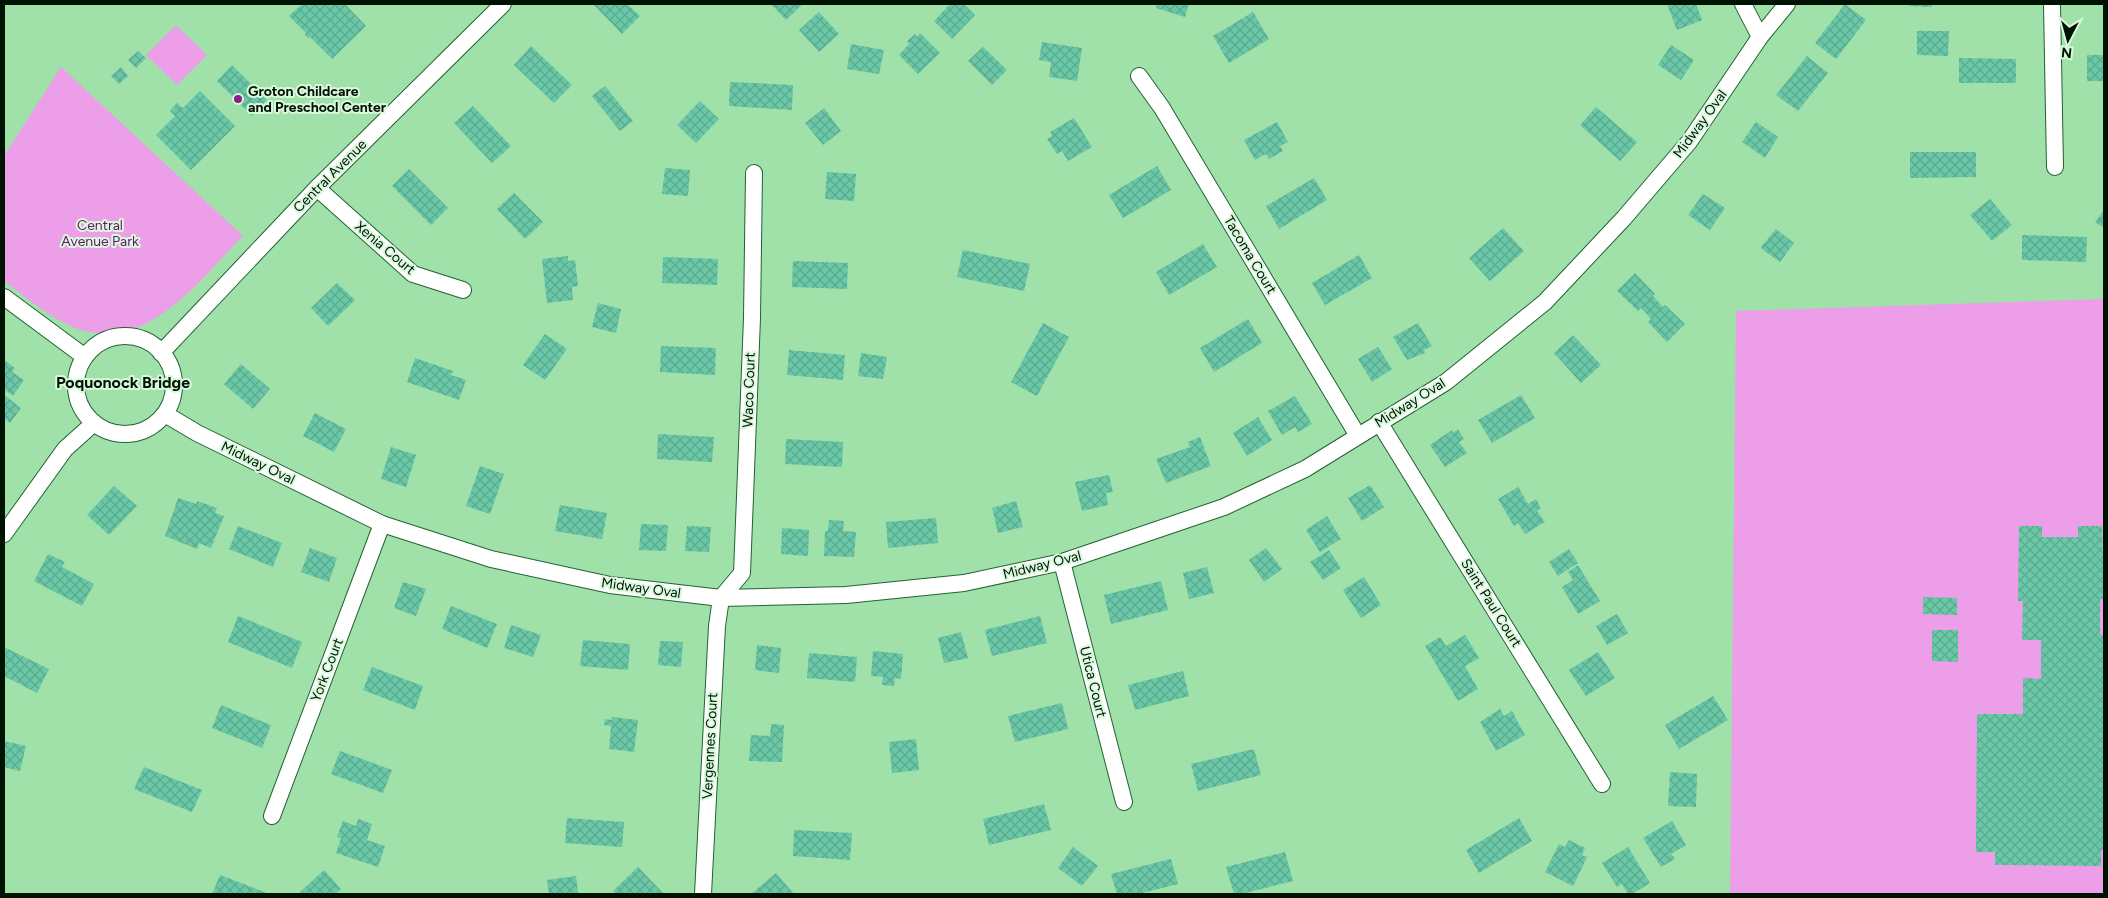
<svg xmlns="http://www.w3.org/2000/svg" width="2108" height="898" font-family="Figtree,sans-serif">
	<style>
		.park { fill: #ed9ee8 }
		.building { fill: url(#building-cross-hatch) }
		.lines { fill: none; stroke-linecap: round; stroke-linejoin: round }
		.street-casing { stroke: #226233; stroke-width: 18 }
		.street { stroke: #fff; stroke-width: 16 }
		.poi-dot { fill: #8a2187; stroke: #d9f9dd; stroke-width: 2 }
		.labels { text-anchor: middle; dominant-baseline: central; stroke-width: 4; stroke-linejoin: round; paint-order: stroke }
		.poi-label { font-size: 14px; font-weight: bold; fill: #001202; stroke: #d9f9dd; text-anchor: start }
		.street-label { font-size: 14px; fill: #001202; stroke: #d9f9dd }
		.park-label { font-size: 14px; fill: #651463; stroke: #d9f9dd }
		.quarter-label { font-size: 16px; font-weight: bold; fill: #001202; stroke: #d9f9dd }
	</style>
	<defs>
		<pattern id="building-cross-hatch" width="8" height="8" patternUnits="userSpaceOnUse" patternTransform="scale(1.25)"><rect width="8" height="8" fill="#6ac7a7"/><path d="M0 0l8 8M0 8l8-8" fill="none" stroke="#5aaa8e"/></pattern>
	</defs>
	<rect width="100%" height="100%" fill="#a0e1aa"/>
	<g class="park">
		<polygon points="176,25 207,55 177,85 146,55"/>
		<path d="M61,67L243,236C200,279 151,350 81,330C53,321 27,298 4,281V156Z"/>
		<polygon points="2104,299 2104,894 1730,894 1736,311"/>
	</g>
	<g class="building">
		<polygon points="302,4 345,4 366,26 332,59 310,37 309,38 305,35 306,33 289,16"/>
		<polygon points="593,4 627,4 640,16 622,34"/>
		<polygon points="771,4 803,4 786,20"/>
		<polygon points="950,4 964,4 975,15 952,39 934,21"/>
		<polygon points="1157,4 1189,4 1185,17 1156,8"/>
		<polygon points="1667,4 1696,4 1702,20 1677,30"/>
		<polygon points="1845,4 1866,20 1836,59 1815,43"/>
		<polygon points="1909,4 1932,4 1932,7 1909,6"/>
		<polygon points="819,12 839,34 819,52 799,30"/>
		<polygon points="1253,12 1269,39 1229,63 1213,36"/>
		<polygon points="1917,31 1949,31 1948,56 1917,55"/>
		<polygon points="920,33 940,53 918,74 899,55 909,44 907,41 915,34 917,37"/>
		<polygon points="1042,42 1082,48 1077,81 1049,77 1051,62 1039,60"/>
		<polygon points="851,44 884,50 879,74 847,69"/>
		<polygon points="1671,45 1694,60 1681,80 1658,65"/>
		<polygon points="531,46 572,85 554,103 514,65"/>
		<polygon points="983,47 1007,70 992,85 968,61"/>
		<polygon points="138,51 146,58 136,68 128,60"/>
		<rect x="2087" y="55" width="17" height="26"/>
		<polygon points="1807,56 1828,73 1798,111 1776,95"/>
		<polygon points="1959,58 2016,59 2016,83 1959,83"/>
		<polygon points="232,65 267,100 252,116 217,81"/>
		<polygon points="121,67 128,76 119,84 111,76"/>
		<polygon points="730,82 793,85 792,110 729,106"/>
		<polygon points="605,86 633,121 620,131 592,96"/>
		<polygon points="200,91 235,126 191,170 156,135 175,116 170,111 177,103 183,108"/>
		<polygon points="700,101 719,119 696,143 677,125"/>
		<polygon points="473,106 511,146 492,163 454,123"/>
		<polygon points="1596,107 1637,142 1620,161 1580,125"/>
		<polygon points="824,108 841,131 823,145 805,123"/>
		<polygon points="1074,118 1092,147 1068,161 1062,151 1057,154 1047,139 1052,136 1050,132"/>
		<polygon points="1277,122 1288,142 1280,146 1283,151 1269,159 1266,154 1255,160 1244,140"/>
		<polygon points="1756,122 1778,137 1765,158 1742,142"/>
		<polygon points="1910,152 1976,152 1976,177 1910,178"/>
		<polygon points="1157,166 1171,190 1123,218 1109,195"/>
		<polygon points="665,168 690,170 688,196 662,194"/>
		<polygon points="409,169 448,208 431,225 392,186"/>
		<polygon points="827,172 856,174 854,201 825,199"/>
		<polygon points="1314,178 1327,200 1279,229 1266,206"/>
		<polygon points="514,193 543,222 525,239 497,209"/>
		<polygon points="1703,194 1725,208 1710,230 1688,215"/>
		<polygon points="1990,199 2012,225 1992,241 1970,215"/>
		<polygon points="2104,210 2104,228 2095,222"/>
		<polygon points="1503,228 1524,251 1490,281 1469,258"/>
		<polygon points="1776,229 1794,243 1780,262 1763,250 1761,247"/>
		<polygon points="2022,235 2087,237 2086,262 2022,260"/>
		<polygon points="1203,244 1217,267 1169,295 1156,272"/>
		<polygon points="963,250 1030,264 1024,291 957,277"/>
		<polygon points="1359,255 1372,278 1325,305 1312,283"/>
		<polygon points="568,256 568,261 575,260 578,286 572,287 573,300 547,303 542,259"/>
		<polygon points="663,257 718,259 717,285 662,283"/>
		<polygon points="793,261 848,263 847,289 792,287"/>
		<polygon points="1635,273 1655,294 1653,296 1663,307 1665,305 1685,324 1667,342 1648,322 1651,319 1641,308 1638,311 1617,291"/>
		<polygon points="337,283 355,300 328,326 311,308"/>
		<polygon points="598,303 621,309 616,333 592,327"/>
		<polygon points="1248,319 1262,343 1214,372 1200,348"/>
		<polygon points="1043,323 1069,337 1037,396 1011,382"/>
		<polygon points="1418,323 1432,346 1424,350 1425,353 1407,360 1393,337"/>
		<polygon points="545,334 567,349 545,380 523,365"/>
		<polygon points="1573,335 1601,365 1581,383 1554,353"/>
		<polygon points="661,346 716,348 715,375 660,372"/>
		<polygon points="1378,347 1392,369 1372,382 1358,359"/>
		<polygon points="789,350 845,355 843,380 787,375"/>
		<polygon points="861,353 887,357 883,379 858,376"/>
		<polygon points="415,358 453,371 451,375 466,380 459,400 407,382"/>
		<polygon points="4,360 15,368 12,372 24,380 13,396 4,389"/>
		<polygon points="241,364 270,389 253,409 224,384"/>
		<polygon points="4,395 21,408 10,423 4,418"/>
		<polygon points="1521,395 1535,418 1492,443 1478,420"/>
		<polygon points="1295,396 1312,424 1298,432 1295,427 1282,435 1268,411"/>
		<polygon points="315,413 346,429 334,452 303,436"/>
		<polygon points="1258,417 1272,440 1247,456 1233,433"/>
		<polygon points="1458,429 1464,439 1459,442 1467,453 1445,467 1430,445 1452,430 1453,433"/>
		<polygon points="658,434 714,437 712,462 657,459"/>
		<polygon points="1200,437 1211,466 1166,483 1156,459 1190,447 1188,442"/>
		<polygon points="786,439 843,442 842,467 785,464"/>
		<polygon points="391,447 416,455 406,487 381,479"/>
		<polygon points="480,466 504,474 490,514 466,506"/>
		<polygon points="1109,475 1113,492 1106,493 1108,505 1082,511 1075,482"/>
		<polygon points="1370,485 1384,507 1362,521 1348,498"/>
		<polygon points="114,486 137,506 109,535 87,515"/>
		<polygon points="1518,487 1528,504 1536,499 1541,508 1537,511 1545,522 1525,534 1518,523 1514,526 1498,499"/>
		<polygon points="178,498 196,504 197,501 217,508 215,513 224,516 211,548 199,543 197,549 165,536"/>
		<polygon points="1016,501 1023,527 998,533 992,508"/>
		<polygon points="560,505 607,513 602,539 555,531"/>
		<polygon points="1327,516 1341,539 1320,552 1306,530"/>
		<polygon points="936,518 938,543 888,548 886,522"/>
		<polygon points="829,520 844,521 843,531 856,532 854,557 824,556 825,531 828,531"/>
		<polygon points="641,524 668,525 666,551 639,550"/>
		<polygon points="238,526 282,543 273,567 229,549"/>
		<polygon points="687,526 711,527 709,552 685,551"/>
		<polygon points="2019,526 2042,526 2042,537 2078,537 2078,526 2102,526 2104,599 2100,599 2100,635 2104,635 2104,850 2101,850 2101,866 1995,865 1995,852 1976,852 1977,714 2023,714 2023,678 2041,679 2041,640 2022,640 2023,601 2018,601"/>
		<polygon points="782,528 809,530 808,556 781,554"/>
		<polygon points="310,548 337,558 329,582 301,572"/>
		<polygon points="1266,548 1282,569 1264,582 1249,560"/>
		<polygon points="1569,549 1578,563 1558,576 1549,562"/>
		<polygon points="1329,550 1341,568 1323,580 1310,562"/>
		<polygon points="48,554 65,562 62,567 94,584 82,606 34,581"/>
		<polygon points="1578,565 1600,601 1578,614 1562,587 1573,580 1568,572"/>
		<polygon points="1207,567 1214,593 1189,599 1183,573"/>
		<polygon points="1364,577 1381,605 1361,618 1343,590"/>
		<polygon points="1161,581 1168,610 1111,624 1104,595"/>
		<polygon points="403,582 426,589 416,616 394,608"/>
		<polygon points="1923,597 1957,598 1957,615 1923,614"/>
		<polygon points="451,606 497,624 487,648 442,629"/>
		<polygon points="1617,614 1628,633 1607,645 1596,626"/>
		<polygon points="238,616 302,642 292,668 228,642"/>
		<polygon points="1040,616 1047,643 992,656 985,630"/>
		<polygon points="511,625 541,635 533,657 504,648"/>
		<polygon points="1932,630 1958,630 1958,662 1932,661"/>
		<polygon points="961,632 968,658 944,663 938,638"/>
		<polygon points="1465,635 1479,658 1465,666 1478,689 1458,701 1425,646 1440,637 1446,646"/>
		<polygon points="583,640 630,644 628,670 580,666"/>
		<polygon points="660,641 683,642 681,667 658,665"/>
		<polygon points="757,645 781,648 779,673 755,670"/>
		<polygon points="4,647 49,669 37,693 4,676"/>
		<polygon points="873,651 903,654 901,679 895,678 894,686 882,685 883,677 871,676"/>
		<polygon points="1598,652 1615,678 1586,696 1569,670"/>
		<polygon points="809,653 857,657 855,682 807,678"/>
		<polygon points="372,667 423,686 415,710 363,690"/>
		<polygon points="1183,671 1189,696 1135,710 1128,685"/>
		<polygon points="1713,696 1728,720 1679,749 1665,725"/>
		<polygon points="1062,703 1068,729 1015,742 1008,716"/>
		<polygon points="221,705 271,725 262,748 212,728"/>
		<polygon points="1500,709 1504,716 1512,711 1525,735 1496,751 1480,722"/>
		<polygon points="612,717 638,720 634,752 609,749 611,726 604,725 605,719 612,720"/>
		<polygon points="771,724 784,725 782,762 749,761 751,735 770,736"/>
		<polygon points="916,739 919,770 892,773 889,742"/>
		<polygon points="4,741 26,746 20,771 4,767"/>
		<polygon points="1254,749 1261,775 1198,791 1191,764"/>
		<polygon points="340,751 392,770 383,793 331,774"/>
		<polygon points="144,767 202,790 192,812 134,789"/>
		<polygon points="1670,772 1697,774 1696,807 1668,806"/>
		<polygon points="1044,804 1051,830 989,845 983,819"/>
		<polygon points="567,818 624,822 622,847 565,843"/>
		<polygon points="1519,818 1532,841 1479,873 1466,850"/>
		<polygon points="358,819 372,824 367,840 385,846 378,867 336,853 341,838 337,837 343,821 356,826"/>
		<polygon points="1672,821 1686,845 1671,854 1675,859 1661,867 1643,838"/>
		<polygon points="794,830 852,833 850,860 793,856"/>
		<polygon points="1569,840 1585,848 1582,855 1587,857 1573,886 1545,872 1559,844 1565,847"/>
		<polygon points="1073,847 1098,866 1082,886 1058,868"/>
		<polygon points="1628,847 1650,883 1632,894 1628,894 1622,884 1617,887 1602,863"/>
		<polygon points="1285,852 1293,881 1242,894 1234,894 1226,867"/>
		<polygon points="1171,859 1178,884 1138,894 1117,894 1111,874"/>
		<polygon points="638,867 664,894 616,894 613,891"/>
		<polygon points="324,870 341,889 335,894 302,894 300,892"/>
		<polygon points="776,873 793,893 751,894"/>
		<polygon points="220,875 270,894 212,894"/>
		<polygon points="576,876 578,893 549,894 547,880"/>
	</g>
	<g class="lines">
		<defs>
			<g id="street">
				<polyline points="1743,4 1760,37"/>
				<polyline points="2052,4 2055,167"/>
				<polyline points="1139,76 1162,108 1358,436"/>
				<polyline points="317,188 413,274 463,290"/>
				<polyline points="4,297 85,357"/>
				<circle cx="125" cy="385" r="49"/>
				<polyline points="161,353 317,188 503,4"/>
				<polyline points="165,414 197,433 382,524 491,559 610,585 721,598 846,595 964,583 1062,562 1224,507 1305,469 1446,382 1545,302 1624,218 1689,142 1760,37 1787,4"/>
				<polyline points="1379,422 1602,784"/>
				<polyline points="4,534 65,449 94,423"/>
				<polyline points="1062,562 1124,802"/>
				<polyline points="272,816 382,524"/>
				<polyline points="703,894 717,626 721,598 742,573 752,318 754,173"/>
			</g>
		</defs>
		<use href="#street" class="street-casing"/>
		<use href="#street" class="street"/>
	</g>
	<circle class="poi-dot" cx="238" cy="99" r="5"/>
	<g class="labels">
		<g class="poi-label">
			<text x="248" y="91">Groton Childcare<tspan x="248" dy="16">and Preschool Center</tspan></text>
		</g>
		<g class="street-label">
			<text transform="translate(1700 124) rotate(-54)">Midway Oval</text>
			<text transform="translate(330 176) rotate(-45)">Central Avenue</text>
			<text transform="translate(385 248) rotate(40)">Xenia Court</text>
			<text transform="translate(1250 255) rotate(59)">Tacoma Court</text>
			<text transform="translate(749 390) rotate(-88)">Waco Court</text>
			<text transform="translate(1410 403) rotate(-32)">Midway Oval</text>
			<text transform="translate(258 463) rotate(26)">Midway Oval</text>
			<text transform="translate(1042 565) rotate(-14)">Midway Oval</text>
			<text transform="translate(641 588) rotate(8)">Midway Oval</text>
			<text transform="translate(1491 603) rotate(58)">Saint Paul Court</text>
			<text transform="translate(327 670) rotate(-69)">York Court</text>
			<text transform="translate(1093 682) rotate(76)">Utica Court</text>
			<text transform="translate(710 746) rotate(-87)">Vergennes Court</text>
		</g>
		<g class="park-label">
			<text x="100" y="225">Central<tspan x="100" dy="16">Avenue Park</tspan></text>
		</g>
		<g class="quarter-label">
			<text x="123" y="382">Poquonock Bridge</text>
		</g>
	</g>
	<rect width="2108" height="898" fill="none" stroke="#001202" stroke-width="10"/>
	<g transform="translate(2068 40) rotate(186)" stroke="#d9f9dd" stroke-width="4" paint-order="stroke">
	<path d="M0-4L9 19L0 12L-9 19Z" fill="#001202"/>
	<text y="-8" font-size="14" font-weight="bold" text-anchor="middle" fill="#001202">N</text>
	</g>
</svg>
